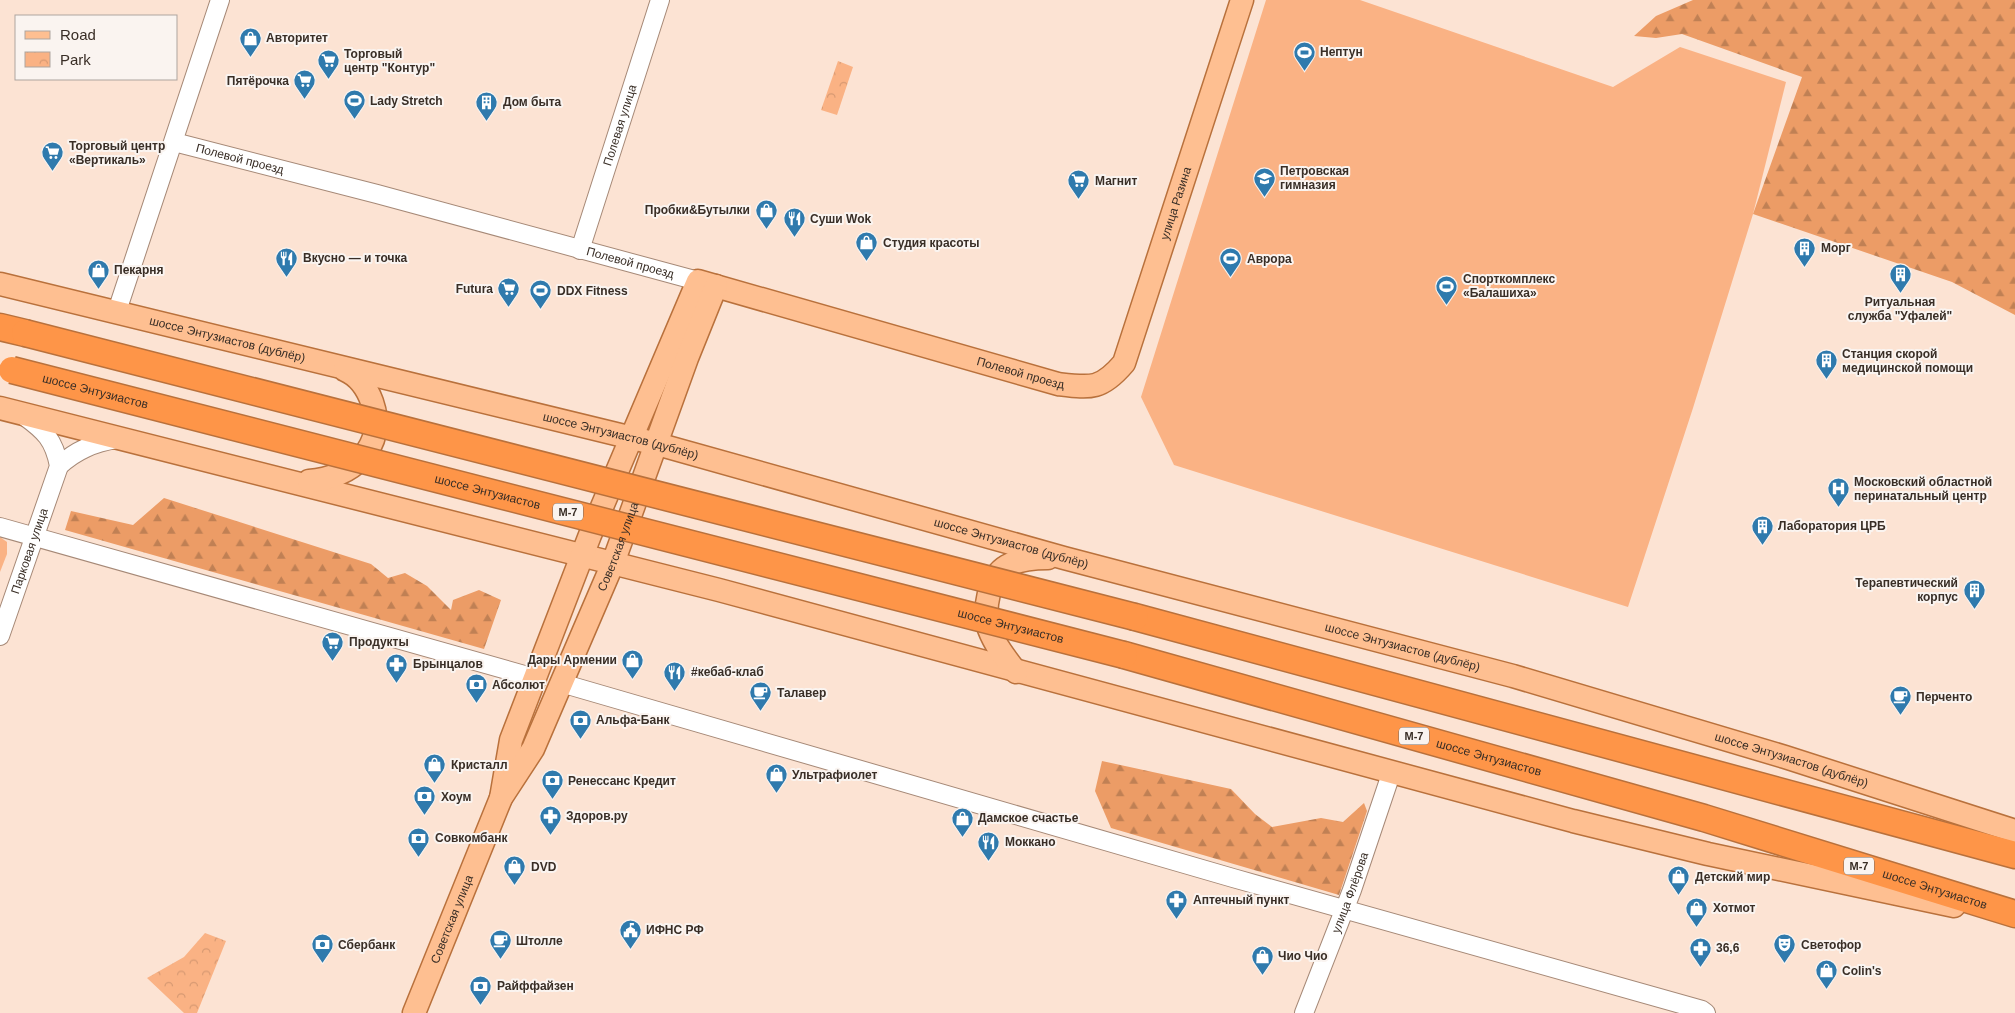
<svg xmlns="http://www.w3.org/2000/svg" width="2015" height="1013" font-family="Arial,sans-serif">
	<style>
		.grass { fill: #fab284 }
		.forest { fill: url(#forest-firs) }
		.park { fill: url(#park-crowns) }
		.lines { fill: none; stroke-linecap: round; stroke-linejoin: round }
		.minor-casing { stroke: #a68977; stroke-width: 20 }
		.major-casing { stroke: #b9713c; stroke-width: 25 }
		.highway-casing { stroke: #b9713c; stroke-width: 29 }
		.minor { stroke: #fff; stroke-width: 18 }
		.major { stroke: #febf91; stroke-width: 22 }
		.highway { stroke: #fe9548; stroke-width: 26 }
		.highway-bridge-casing { stroke: #b9713c; stroke-width: 29; stroke-linecap: butt }
		.highway-bridge { stroke: #fe9548; stroke-width: 26 }
		.labels { text-anchor: middle; dominant-baseline: central; stroke-width: 4; stroke-linejoin: round; paint-order: stroke }
		.shield { fill: #faf4f0; stroke: #736963; stroke-width: 1 }
		.shield-label { font-size: 11px; font-weight: bold; fill: #392e26 }
		.poi-label { font-size: 12px; font-weight: bold; fill: #392e26; stroke: #faf4f0; text-anchor: start }
		.street-label { font-size: 12px; fill: #392e26; stroke: #faf4f0 }
	</style>
	<defs>
		<pattern id="forest-firs" width="22" height="20" patternUnits="userSpaceOnUse" patternTransform="scale(1.25)"><rect width="22" height="20" fill="#ec9c66"/><path d="M5 1l3.5 6h-7zM16 11l3.5 6h-7z" fill="#c08054"/></pattern>
		<pattern id="park-crowns" width="20" height="18" patternUnits="userSpaceOnUse" patternTransform="scale(1.25)"><rect width="20" height="18" fill="#fab284"/><path d="M2 6a3 3 0 1 1 6 0M12 15a3 3 0 1 1 6 0" fill="none" stroke="#d79972"/></pattern>
	</defs>
	<rect width="100%" height="100%" fill="#fce3d3"/>
	<g class="grass">
		<polygon points="1266,0 1360,0 1613,87 1680,47 1786,82 1753,214 1693,408 1628,607 1174,465 1141,397"/>
		<polygon points="0,537 7,542 7,554 0,572"/>
	</g>
	<g class="forest">
		<polygon points="1693,0 2015,0 2015,315 1952,282 1753,214 1802,77 1682,34 1656,38 1634,36 1656,16"/>
		<polygon points="164,498 371,564 388,578 405,573 427,586 451,610 453,600 479,590 501,600 484,649 65,530 71,511 133,525"/>
		<polygon points="1102,761 1231,789 1255,814 1272,827 1321,818 1343,822 1364,803 1367,811 1339,895 1111,828 1095,791"/>
	</g>
	<g class="park">
		<polygon points="838,61 853,67 837,115 821,110"/>
		<polygon points="205,933 226,941 197,1013 184,1013 147,978 184,957"/>
	</g>
	<g class="lines">
		<defs>
			<g id="minor">
				<path id="s1" d="M174,142L377,194L698,281"/>
				<path id="s2" d="M580,250L660,0"/>
				<polyline points="117,311 220,0"/>
				<path d="M59,466C76,450 94,443 117,439"/>
				<polyline points="0,527 535,678"/>
				<path id="s3" d="M0,636L59,466C54,440 45,431 24,416"/>
				<polyline points="561,683 1233,878 1702,1010 1706,1013"/>
				<path id="s4" d="M1304,1013L1352,890L1392,771"/>
			</g>
			<g id="major">
				<path id="s5" d="M0,284L657,444L1064,558L1513,676L1785,757L2015,831"/>
				<polyline points="0,408 719,590 1573,821 1708,854 1954,906"/>
				<path d="M309,481C351,478 388,447 372,402C367,388 359,376 345,370"/>
				<path d="M1016,672C1006,659 995,645 989,629C983,611 988,577 1007,566C1019,559 1034,558 1048,558"/>
				<path id="s6" d="M501,798L511,740L590,535L698,281L1058,384C1091,388 1101,390 1124,363L1242,0"/>
				<path id="s7" d="M414,1013L501,798L533,749L613,563L687,358L716,286"/>
			</g>
			<g id="highway">
				<polyline points="0,327 25,333"/>
				<polyline points="1135,617 2015,855"/>
				<path id="s8" d="M1124,655L1704,818L2015,914"/>
			</g>
		</defs>
		<use href="#minor" class="minor-casing"/>
		<use href="#major" class="major-casing"/>
		<use href="#highway" class="highway-casing"/>
		<use href="#minor" class="minor"/>
		<use href="#major" class="major"/>
		<use href="#highway" class="highway"/>
		<defs>
			<g id="highway-bridge">
				<polyline points="25,333 1135,617"/>
				<path id="s9" d="M12,370L1124,655"/>
			</g>
		</defs>
		<use href="#highway-bridge" class="highway-bridge-casing"/>
		<use href="#highway-bridge" class="highway-bridge"/>
	</g>
	<defs>
		<symbol id="shop-pin" viewBox="-11 -11 22 30"><path d="M0 17L-7.5 6A9.5 9.5 0 1 1 7.5 6Z" fill="#2f7aad" stroke="#faf4f0"/><path d="M-5-2.5h2.3a2.7 3.5 0 0 1 5.4 0H5L5.5 6h-11ZM-1.5-2.5h3a1.5 2.3 0 0 0-3 0Z" fill="#fff"/></symbol>
		<symbol id="stadium-pin" viewBox="-11 -11 22 30"><path d="M0 17L-7.5 6A9.5 9.5 0 1 1 7.5 6Z" fill="#2f7aad" stroke="#faf4f0"/><path d="M0-5a6.5 5 0 1 0 0 10a6.5 5 0 1 0 0-10ZM-3.5-1.8h7v3.6h-7Z" fill="#fff"/></symbol>
		<symbol id="supermarket-pin" viewBox="-11 -11 22 30"><path d="M0 17L-7.5 6A9.5 9.5 0 1 1 7.5 6Z" fill="#2f7aad" stroke="#faf4f0"/><path d="M-6-5.5h2.5l.6 2H6L4.5 2H-2.5L-4.4-4H-6ZM-1.5 3.2a1.3 1.3 0 1 0 .1 0ZM3 3.2a1.3 1.3 0 1 0 .1 0Z" fill="#fff"/></symbol>
		<symbol id="building-pin" viewBox="-11 -11 22 30"><path d="M0 17L-7.5 6A9.5 9.5 0 1 1 7.5 6Z" fill="#2f7aad" stroke="#faf4f0"/><path d="M-4-6H4V6H1V3H-1V6H-4ZM-2.5-4.3h1.7v1.8h-1.7ZM.8-4.3h1.7v1.8H.8ZM-2.5-1h1.7V.8h-1.7ZM.8-1h1.7V.8H.8Z" fill="#fff"/></symbol>
		<symbol id="school-pin" viewBox="-11 -11 22 30"><path d="M0 17L-7.5 6A9.5 9.5 0 1 1 7.5 6Z" fill="#2f7aad" stroke="#faf4f0"/><path d="M0-5L7-2L0 1L-7-2ZM-4 1L0 2.5L4 1V4Q0 6-4 4Z" fill="#fff"/></symbol>
		<symbol id="restaurant-pin" viewBox="-11 -11 22 30"><path d="M0 17L-7.5 6A9.5 9.5 0 1 1 7.5 6Z" fill="#2f7aad" stroke="#faf4f0"/><path d="M-5-6h1v4h1v-4h1v4h1v-4h1v5L-1.5 .5V6h-2V.5L-5-1ZM5-6V6H3V1.5H1.5Q1.5-4 5-6Z" fill="#fff"/></symbol>
		<symbol id="hospital-pin" viewBox="-11 -11 22 30"><path d="M0 17L-7.5 6A9.5 9.5 0 1 1 7.5 6Z" fill="#2f7aad" stroke="#faf4f0"/><path d="M-5-5h3v3.5h4V-5h3V5h-3V1.5h-4V5h-3Z" fill="#fff"/></symbol>
		<symbol id="pharmacy-pin" viewBox="-11 -11 22 30"><path d="M0 17L-7.5 6A9.5 9.5 0 1 1 7.5 6Z" fill="#2f7aad" stroke="#faf4f0"/><path d="M-2-6h4v4h4v4h-4v4h-4v-4h-4v-4h4Z" fill="#fff"/></symbol>
		<symbol id="bank-pin" viewBox="-11 -11 22 30"><path d="M0 17L-7.5 6A9.5 9.5 0 1 1 7.5 6Z" fill="#2f7aad" stroke="#faf4f0"/><path d="M-6-4H6V4H-6ZM0-2.3a2.3 2.3 0 1 0 0 4.6a2.3 2.3 0 1 0 0-4.6Z" fill="#fff"/></symbol>
		<symbol id="cafe-pin" viewBox="-11 -11 22 30"><path d="M0 17L-7.5 6A9.5 9.5 0 1 1 7.5 6Z" fill="#2f7aad" stroke="#faf4f0"/><path d="M-5.5-4.5H6V0H3Q3 3.5 0 3.5H-2.5Q-5.5 3.5-5.5 0ZM3-3.2v2h1.7v-2ZM-6 4.5H4V6H-6Z" fill="#fff"/></symbol>
		<symbol id="civic-pin" viewBox="-11 -11 22 30"><path d="M0 17L-7.5 6A9.5 9.5 0 1 1 7.5 6Z" fill="#2f7aad" stroke="#faf4f0"/><path d="M-.6-6.5H3V-4.5H.6V-3L4-1V1h2V6H-6V1h2V-1L-.6-3ZM-1.2 2.5V6h2.4V2.5Z" fill="#fff"/></symbol>
		<symbol id="theatre-pin" viewBox="-11 -11 22 30"><path d="M0 17L-7.5 6A9.5 9.5 0 1 1 7.5 6Z" fill="#2f7aad" stroke="#faf4f0"/><path d="M-5-5.5Q0-4 5-5.5V0Q5 5 0 6Q-5 5-5 0ZM-3.3-2.5H-1v1.5H-3.3ZM1-2.5H3.3v1.5H1ZM-2.8 1Q0 5.5 2.8 1Z" fill="#fff"/></symbol>
	</defs>
	<g fill-rule="evenodd">
		<use href="#shop-pin" x="238" y="26" width="25" height="34"/>
		<use href="#stadium-pin" x="1292" y="40" width="25" height="34"/>
		<use href="#supermarket-pin" x="316" y="48" width="25" height="34"/>
		<use href="#supermarket-pin" x="292" y="68" width="25" height="34"/>
		<use href="#stadium-pin" x="342" y="88" width="25" height="34"/>
		<use href="#building-pin" x="474" y="90" width="25" height="34"/>
		<use href="#supermarket-pin" x="40" y="140" width="25" height="34"/>
		<use href="#school-pin" x="1252" y="166" width="25" height="34"/>
		<use href="#supermarket-pin" x="1066" y="168" width="25" height="34"/>
		<use href="#shop-pin" x="754" y="198" width="25" height="34"/>
		<use href="#restaurant-pin" x="782" y="206" width="25" height="34"/>
		<use href="#shop-pin" x="854" y="230" width="25" height="34"/>
		<use href="#building-pin" x="1792" y="236" width="25" height="34"/>
		<use href="#restaurant-pin" x="274" y="246" width="25" height="34"/>
		<use href="#stadium-pin" x="1218" y="246" width="25" height="34"/>
		<use href="#shop-pin" x="86" y="258" width="25" height="34"/>
		<use href="#building-pin" x="1888" y="262" width="25" height="34"/>
		<use href="#stadium-pin" x="1434" y="274" width="25" height="34"/>
		<use href="#supermarket-pin" x="496" y="276" width="25" height="34"/>
		<use href="#stadium-pin" x="528" y="278" width="25" height="34"/>
		<use href="#building-pin" x="1814" y="348" width="25" height="34"/>
		<use href="#hospital-pin" x="1826" y="476" width="25" height="34"/>
		<use href="#building-pin" x="1750" y="514" width="25" height="34"/>
		<use href="#building-pin" x="1962" y="578" width="25" height="34"/>
		<use href="#supermarket-pin" x="320" y="630" width="25" height="34"/>
		<use href="#shop-pin" x="620" y="648" width="25" height="34"/>
		<use href="#pharmacy-pin" x="384" y="652" width="25" height="34"/>
		<use href="#restaurant-pin" x="662" y="660" width="25" height="34"/>
		<use href="#bank-pin" x="464" y="672" width="25" height="34"/>
		<use href="#cafe-pin" x="748" y="680" width="25" height="34"/>
		<use href="#cafe-pin" x="1888" y="684" width="25" height="34"/>
		<use href="#bank-pin" x="568" y="708" width="25" height="34"/>
		<use href="#shop-pin" x="422" y="752" width="25" height="34"/>
		<use href="#shop-pin" x="764" y="762" width="25" height="34"/>
		<use href="#bank-pin" x="540" y="768" width="25" height="34"/>
		<use href="#bank-pin" x="412" y="784" width="25" height="34"/>
		<use href="#pharmacy-pin" x="538" y="804" width="25" height="34"/>
		<use href="#shop-pin" x="950" y="806" width="25" height="34"/>
		<use href="#bank-pin" x="406" y="826" width="25" height="34"/>
		<use href="#restaurant-pin" x="976" y="830" width="25" height="34"/>
		<use href="#shop-pin" x="502" y="854" width="25" height="34"/>
		<use href="#shop-pin" x="1666" y="864" width="25" height="34"/>
		<use href="#pharmacy-pin" x="1164" y="888" width="25" height="34"/>
		<use href="#shop-pin" x="1684" y="896" width="25" height="34"/>
		<use href="#civic-pin" x="618" y="918" width="25" height="34"/>
		<use href="#cafe-pin" x="488" y="928" width="25" height="34"/>
		<use href="#bank-pin" x="310" y="932" width="25" height="34"/>
		<use href="#theatre-pin" x="1772" y="932" width="25" height="34"/>
		<use href="#pharmacy-pin" x="1688" y="936" width="25" height="34"/>
		<use href="#shop-pin" x="1250" y="944" width="25" height="34"/>
		<use href="#shop-pin" x="1814" y="958" width="25" height="34"/>
		<use href="#bank-pin" x="468" y="974" width="25" height="34"/>
	</g>
	<g class="labels">
		<g class="shield">
			<rect x="553" y="503.5" width="30" height="17" rx="4"/>
			<rect x="1399" y="727.5" width="30" height="17" rx="4"/>
			<rect x="1844" y="857.5" width="30" height="17" rx="4"/>
		</g>
		<g class="shield-label">
			<text x="568" y="512">М-7</text>
			<text x="1414" y="736">М-7</text>
			<text x="1859" y="866">М-7</text>
		</g>
		<g class="poi-label">
			<text x="266" y="38">Авторитет</text>
			<text x="1320" y="52">Нептун</text>
			<text x="344" y="54">Торговый<tspan x="344" dy="14">центр "Контур"</tspan></text>
			<text x="289" y="81" text-anchor="end">Пятёрочка</text>
			<text x="370" y="101">Lady Stretch</text>
			<text x="503" y="102">Дом быта</text>
			<text x="69" y="146">Торговый центр<tspan x="69" dy="14">«Вертикаль»</tspan></text>
			<text x="1280" y="171">Петровская<tspan x="1280" dy="14">гимназия</tspan></text>
			<text x="1095" y="181">Магнит</text>
			<text x="750" y="210" text-anchor="end">Пробки&amp;Бутылки</text>
			<text x="810" y="219">Суши Wok</text>
			<text x="883" y="243">Студия красоты</text>
			<text x="1821" y="248">Морг</text>
			<text x="303" y="258">Вкусно — и точка</text>
			<text x="1247" y="259">Аврора</text>
			<text x="114" y="270">Пекарня</text>
			<text x="1463" y="279">Спорткомплекс<tspan x="1463" dy="14">«Балашиха»</tspan></text>
			<text x="493" y="289" text-anchor="end">Futura</text>
			<text x="557" y="291">DDX Fitness</text>
			<text x="1900" y="302" text-anchor="middle">Ритуальная<tspan x="1900" dy="14">служба "Уфалей"</tspan></text>
			<text x="1842" y="354">Станция скорой<tspan x="1842" dy="14">медицинской помощи</tspan></text>
			<text x="1854" y="482">Московский областной<tspan x="1854" dy="14">перинатальный центр</tspan></text>
			<text x="1778" y="526">Лаборатория ЦРБ</text>
			<text x="1958" y="583" text-anchor="end">Терапевтический<tspan x="1958" dy="14">корпус</tspan></text>
			<text x="349" y="642">Продукты</text>
			<text x="617" y="660" text-anchor="end">Дары Армении</text>
			<text x="413" y="664">Брынцалов</text>
			<text x="691" y="672">#кебаб-клаб</text>
			<text x="492" y="685">Абсолют</text>
			<text x="777" y="693">Талавер</text>
			<text x="1916" y="697">Перченто</text>
			<text x="596" y="720">Альфа-Банк</text>
			<text x="451" y="765">Кристалл</text>
			<text x="792" y="775">Ультрафиолет</text>
			<text x="568" y="781">Ренессанс Кредит</text>
			<text x="441" y="797">Хоум</text>
			<text x="566" y="816">Здоров.ру</text>
			<text x="978" y="818">Дамское счастье</text>
			<text x="435" y="838">Совкомбанк</text>
			<text x="1005" y="842">Моккано</text>
			<text x="531" y="867">DVD</text>
			<text x="1695" y="877">Детский мир</text>
			<text x="1193" y="900">Аптечный пункт</text>
			<text x="1713" y="908">Хотмот</text>
			<text x="646" y="930">ИФНС РФ</text>
			<text x="516" y="941">Штолле</text>
			<text x="338" y="945">Сбербанк</text>
			<text x="1801" y="945">Светофор</text>
			<text x="1716" y="948">36,6</text>
			<text x="1278" y="956">Чио Чио</text>
			<text x="1842" y="971">Colin's</text>
			<text x="497" y="986">Райффайзен</text>
		</g>
		<g class="street-label">
			<text stroke="none"><textPath href="#s2" startOffset="131">Полевая улица</textPath></text>
			<text stroke="none"><textPath href="#s1" startOffset="68">Полевой проезд</textPath></text>
			<text stroke="none"><textPath href="#s6" startOffset="1171">улица Разина</textPath></text>
			<text stroke="none"><textPath href="#s1" startOffset="472">Полевой проезд</textPath></text>
			<text stroke="none"><textPath href="#s5" startOffset="234">шоссе Энтузиастов (дублёр)</textPath></text>
			<text stroke="none"><textPath href="#s6" startOffset="890">Полевой проезд</textPath></text>
			<text stroke="none"><textPath href="#s9" startOffset="86">шоссе Энтузиастов</textPath></text>
			<text stroke="none"><textPath href="#s5" startOffset="639">шоссе Энтузиастов (дублёр)</textPath></text>
			<text stroke="none"><textPath href="#s9" startOffset="491">шоссе Энтузиастов</textPath></text>
			<text stroke="none"><textPath href="#s5" startOffset="1044">шоссе Энтузиастов (дублёр)</textPath></text>
			<text stroke="none"><textPath href="#s7" startOffset="510">Советская улица</textPath></text>
			<text stroke="none"><textPath href="#s3" startOffset="90">Парковая улица</textPath></text>
			<text stroke="none"><textPath href="#s9" startOffset="1031">шоссе Энтузиастов</textPath></text>
			<text stroke="none"><textPath href="#s5" startOffset="1449">шоссе Энтузиастов (дублёр)</textPath></text>
			<text stroke="none"><textPath href="#s8" startOffset="379">шоссе Энтузиастов</textPath></text>
			<text stroke="none"><textPath href="#s5" startOffset="1854">шоссе Энтузиастов (дублёр)</textPath></text>
			<text stroke="none"><textPath href="#s8" startOffset="844">шоссе Энтузиастов</textPath></text>
			<text stroke="none"><textPath href="#s4" startOffset="129">улица Флёрова</textPath></text>
			<text stroke="none"><textPath href="#s7" startOffset="101">Советская улица</textPath></text>
		</g>
	</g>
	<rect x="15" y="15" width="162" height="65" fill="#faf4f0" stroke="#ada59f"/>
	<rect x="25" y="31" width="25" height="8" fill="#febf91" stroke="#ada59f"/>
	<text x="60" y="40" font-size="15" fill="#392e26">Road</text>
	<rect x="25" y="52" width="25" height="15" fill="url(#park-crowns)" stroke="#ada59f"/>
	<text x="60" y="65" font-size="15" fill="#392e26">Park</text>
</svg>
